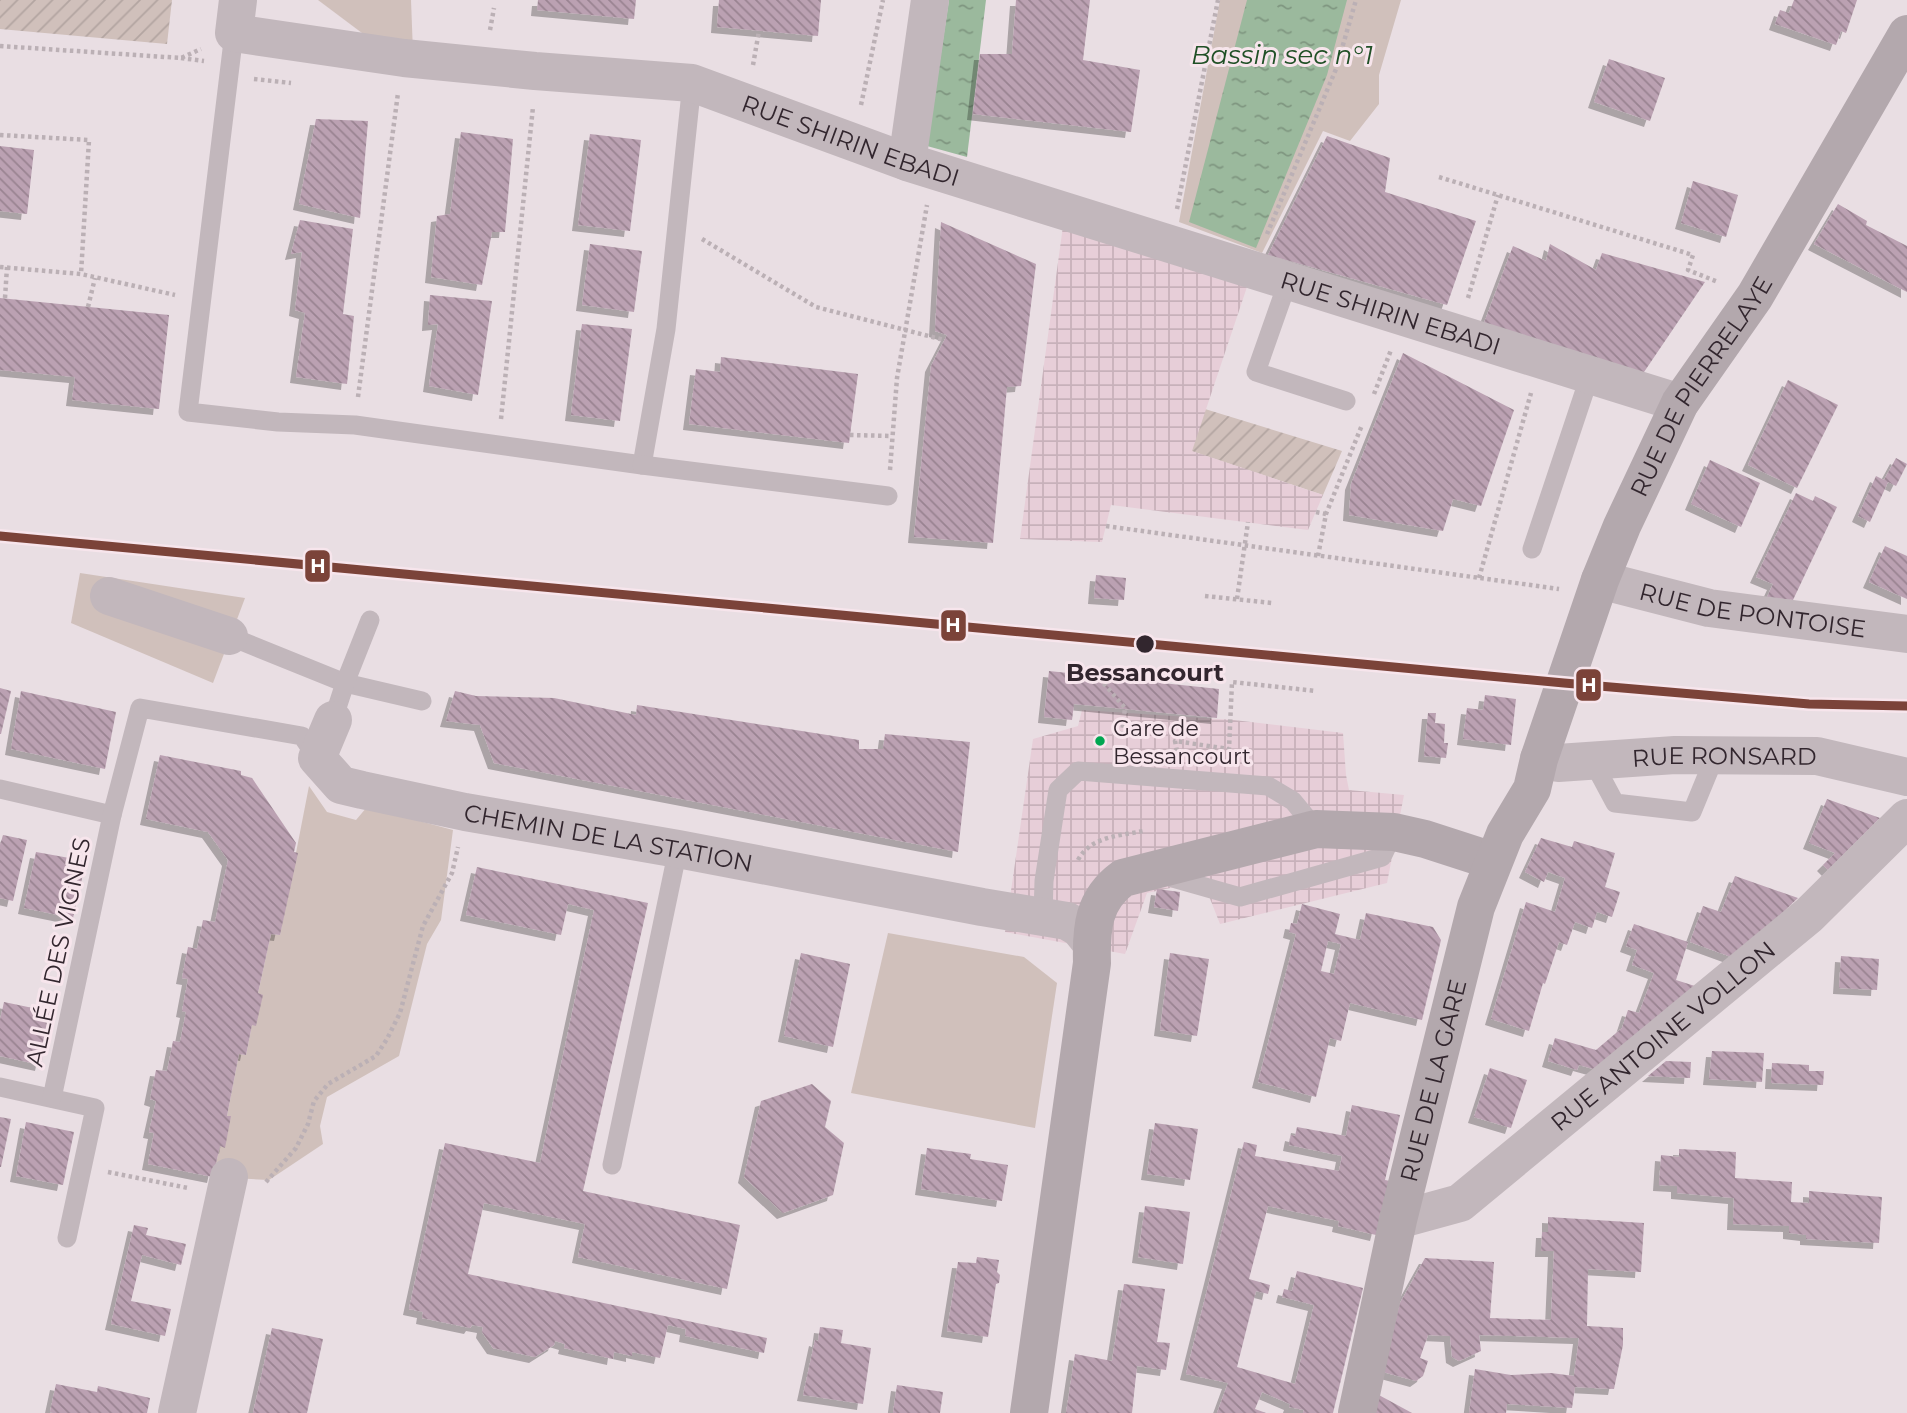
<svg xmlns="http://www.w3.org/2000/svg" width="1907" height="1413" font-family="Montserrat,sans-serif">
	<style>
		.park { fill: #d0c0bb }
		.garden { fill: url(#garden-furrows) }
		.plaza { fill: url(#plaza-grid) }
		.water { fill: url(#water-ripples) }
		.building { fill: url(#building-back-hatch); fill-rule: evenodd; filter: url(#shadow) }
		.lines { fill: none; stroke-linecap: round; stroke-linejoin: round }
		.path { stroke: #bbb0b5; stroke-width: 4.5; stroke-dasharray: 3.5 3.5; stroke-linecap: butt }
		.lane { stroke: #c2b7bc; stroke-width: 19 }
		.street { stroke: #c2b7bc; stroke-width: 38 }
		.secondary { stroke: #b3a8ad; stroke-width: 38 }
		.rail-1-casing { stroke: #f7e5ec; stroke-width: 14 }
		.rail-1 { stroke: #7b4339; stroke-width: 9 }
		.stop-dot { fill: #32262e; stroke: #f7e5ec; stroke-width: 2.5 }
		.bus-dot { fill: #00a651; stroke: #f7e5ec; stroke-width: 2.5 }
		.labels { text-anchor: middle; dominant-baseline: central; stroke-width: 6; stroke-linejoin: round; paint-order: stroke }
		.bus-label { font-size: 22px; fill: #32262e; stroke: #f7e5ec; text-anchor: start }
		.street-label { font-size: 24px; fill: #32262e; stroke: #f7e5ec }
		.stop-label { font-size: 24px; font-weight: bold; fill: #32262e; stroke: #f7e5ec }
		.water-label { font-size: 26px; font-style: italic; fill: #205026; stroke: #f7e5ec }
		.line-badge { stroke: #f7e5ec; stroke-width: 2.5 }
		.badge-label { font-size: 19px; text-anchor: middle; font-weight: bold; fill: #fff }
	</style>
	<defs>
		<pattern id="garden-furrows" width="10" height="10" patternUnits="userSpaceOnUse" patternTransform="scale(1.75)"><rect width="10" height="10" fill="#d0c0bb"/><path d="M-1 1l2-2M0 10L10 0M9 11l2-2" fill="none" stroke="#b3a5a1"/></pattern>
		<pattern id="plaza-grid" width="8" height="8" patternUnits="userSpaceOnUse" patternTransform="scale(1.75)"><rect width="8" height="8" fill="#e7ced8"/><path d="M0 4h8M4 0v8" fill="none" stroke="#c7b1ba"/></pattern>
		<pattern id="water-ripples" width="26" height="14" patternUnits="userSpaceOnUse" patternTransform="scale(1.75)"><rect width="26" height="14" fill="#9bb99d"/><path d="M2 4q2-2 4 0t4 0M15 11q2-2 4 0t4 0" fill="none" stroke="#7f9680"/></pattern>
		<pattern id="building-back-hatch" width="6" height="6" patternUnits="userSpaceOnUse" patternTransform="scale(1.75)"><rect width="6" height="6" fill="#bba1b2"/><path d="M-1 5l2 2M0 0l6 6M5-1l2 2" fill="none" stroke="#998391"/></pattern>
		<filter id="shadow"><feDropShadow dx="-6" dy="6" stdDeviation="0" flood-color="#0004"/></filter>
	</defs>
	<rect width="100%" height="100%" fill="#e9dee3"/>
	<g class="park">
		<polygon points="318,0 411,0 413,53 390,54"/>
		<polygon points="1220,0 1401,0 1379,75 1379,104 1350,141 1323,131 1262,253 1179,222"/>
		<polygon points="80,573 245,598 213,683 71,623"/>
		<polygon points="309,786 327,812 356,820 367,807 453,830 441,920 427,944 399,1056 327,1097 320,1126 323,1144 269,1180 213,1177 220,1146 224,1147 230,1116 227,1116 239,1054 246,1055 252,1025 256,1025 262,995 258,993 271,934 280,935"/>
		<polygon points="888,933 1024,957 1057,983 1035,1128 851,1093"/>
	</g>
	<g class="garden">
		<polygon points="0,0 172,0 167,44 0,29"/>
		<polygon points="1205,409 1342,451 1323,495 1191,451"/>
	</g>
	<g class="plaza">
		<polygon points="1063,226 1250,278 1192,451 1323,495 1308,530 1111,505 1102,542 1020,539"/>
		<polygon points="1082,710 1234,720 1343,733 1346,775 1349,790 1404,795 1387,883 1220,924 1203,881 1147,893 1125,954 1005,932 1033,739 1078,726"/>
	</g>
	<g class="water">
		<polygon points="949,0 986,0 967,157 927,146"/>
		<polygon points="1247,0 1347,0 1327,75 1256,248 1189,222"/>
	</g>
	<g class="building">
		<polygon points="538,0 636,0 634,19 537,10"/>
		<polygon points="719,0 821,0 818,36 717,27"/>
		<polygon points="1016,0 1090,0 1083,60 1140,70 1131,132 973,114 980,54 1012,54"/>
		<polygon points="1794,0 1857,0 1846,33 1841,31 1836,45 1775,24 1780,10 1789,13"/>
		<polygon points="1609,59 1665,78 1650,121 1594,102"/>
		<polygon points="316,119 368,121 360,218 299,204"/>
		<polygon points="461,132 513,139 505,232 492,232 482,285 431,277 437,216 450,214"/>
		<polygon points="590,134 641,140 630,231 578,225"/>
		<polygon points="1327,136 1390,158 1385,192 1476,221 1447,305 1268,255"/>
		<polygon points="0,146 34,150 27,214 0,211"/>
		<polygon points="1693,181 1738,195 1726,237 1681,223"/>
		<polygon points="1838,204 1867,221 1866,225 1907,246 1907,292 1814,244"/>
		<polygon points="300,220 353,229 343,314 354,316 347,384 296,377 305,313 295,310 302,252 291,254"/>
		<polygon points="941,222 1036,264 1021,386 1007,387 993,543 914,537 931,366 947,335 935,331"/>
		<polygon points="590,244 642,251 634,312 582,305"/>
		<polygon points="1550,244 1596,270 1602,253 1705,282 1642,375 1484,323 1513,246 1546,261"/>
		<polygon points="430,295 492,301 478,395 429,386 438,324 428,325"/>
		<polygon points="0,298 169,315 159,409 72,400 75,377 0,370"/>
		<polygon points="582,324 632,329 620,421 571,415"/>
		<polygon points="1403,353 1514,410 1481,506 1453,499 1443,531 1349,515 1351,484"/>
		<polygon points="721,357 858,374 849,443 689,424 696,369 720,372"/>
		<polygon points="1788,380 1838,405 1797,488 1748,465"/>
		<polygon points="1896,458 1907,464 1896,486 1888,482 1870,522 1858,516 1876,476 1884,480"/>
		<polygon points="1710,460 1760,483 1741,527 1691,504"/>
		<polygon points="1796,493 1813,501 1815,496 1837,507 1793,600 1767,597 1773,584 1756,577"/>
		<polygon points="1885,546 1907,556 1907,599 1869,582"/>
		<polygon points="1096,575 1126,578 1124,600 1094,598"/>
		<polygon points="1049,671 1219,689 1217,718 1074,704 1072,720 1044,717"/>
		<polygon points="0,688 11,691 1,734 0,734"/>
		<polygon points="21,691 116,712 105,769 11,749"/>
		<polygon points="455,691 476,696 554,698 636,715 637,705 859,740 859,749 883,749 885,734 970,742 958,852 494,763 480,725 446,721"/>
		<polygon points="1485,695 1516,699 1511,745 1463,739 1467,708 1483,710"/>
		<polygon points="1428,713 1436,713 1435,723 1445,724 1444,743 1448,743 1446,758 1424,756"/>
		<polygon points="160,755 241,771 241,775 252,778 296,843 294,852 298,853 280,935 271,934 258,993 263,995 256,1026 252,1025 246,1055 239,1054 227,1116 231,1116 225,1148 220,1146 213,1177 148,1164 154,1133 149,1132 156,1101 150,1099 156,1070 167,1071 173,1041 180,1042 186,1012 182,1011 188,979 182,978 188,947 197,949 203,920 215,922 228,860 208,832 146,819"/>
		<polygon points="1827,799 1880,818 1828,870 1823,865 1835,853 1809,843"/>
		<polygon points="3,835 27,840 13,901 0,898 0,845"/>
		<polygon points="1541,838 1572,847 1574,841 1615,853 1605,887 1620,892 1612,917 1597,912 1592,928 1575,922 1567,945 1559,942 1545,984 1543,983 1529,1031 1491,1019 1526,902 1555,912 1565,878 1548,872 1544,882 1525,872"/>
		<polygon points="36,852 86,861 73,918 24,908"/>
		<polygon points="477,867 648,903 583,1191 740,1225 727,1289 578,1257 585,1224 484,1203 468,1274 767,1338 764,1353 685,1336 686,1329 668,1325 660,1358 632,1352 632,1356 614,1352 613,1359 564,1348 565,1344 555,1341 554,1345 535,1357 493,1348 482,1332 483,1327 472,1325 470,1328 422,1318 423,1312 409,1309 445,1143 540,1163 594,910 568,904 561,935 466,915"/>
		<polygon points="1735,876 1798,898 1734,958 1690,942 1703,906 1721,912"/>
		<polygon points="1157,889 1180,892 1178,911 1154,907"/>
		<path d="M1302,904L1340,914L1335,934L1360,940L1366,913L1433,927L1441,940L1422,1020L1350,1003L1341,1041L1330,1038L1316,1097L1258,1082L1296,934L1289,932L1291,923L1297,924ZM1328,941L1341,944L1334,974L1321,971Z"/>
		<polygon points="1634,924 1688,942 1676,980 1698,987 1597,1070 1579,1065 1577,1070 1548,1061 1555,1038 1596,1050 1622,1028 1628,1010 1639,1013 1654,973 1632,965 1637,950 1626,946"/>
		<polygon points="801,953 850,964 833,1047 784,1036"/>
		<polygon points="1170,953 1209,959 1197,1036 1160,1030"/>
		<polygon points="1841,956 1879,959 1877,990 1839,988"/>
		<polygon points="4,1002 52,1012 41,1065 0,1056 0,1020"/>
		<polygon points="1712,1051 1764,1053 1762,1082 1709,1079"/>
		<polygon points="1666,1061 1691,1062 1690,1078 1648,1076"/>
		<polygon points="1772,1063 1809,1065 1809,1071 1824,1071 1823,1085 1771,1083"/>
		<polygon points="1490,1068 1527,1080 1511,1128 1474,1117"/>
		<polygon points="812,1084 831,1101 825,1127 844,1143 833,1195 783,1213 744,1177 759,1110 761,1101"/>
		<polygon points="1352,1105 1400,1115 1385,1180 1390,1181 1376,1235 1338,1226 1339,1221 1268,1206 1249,1279 1270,1285 1268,1294 1256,1291 1237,1367 1295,1384 1314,1305 1282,1297 1284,1289 1292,1291 1297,1271 1363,1288 1333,1413 1303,1413 1304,1410 1289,1407 1290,1404 1262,1392 1255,1409 1266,1413 1217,1413 1228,1383 1186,1374 1244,1142 1257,1145 1255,1156 1339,1171 1342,1156 1289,1145 1291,1135 1295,1136 1297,1127 1346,1136"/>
		<polygon points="0,1117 11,1119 1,1167 0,1167"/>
		<polygon points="26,1122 74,1132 63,1185 16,1176"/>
		<polygon points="1155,1123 1198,1129 1190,1180 1147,1174"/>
		<polygon points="927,1148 971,1154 970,1159 1008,1165 1002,1201 921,1189"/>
		<polygon points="1679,1149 1736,1152 1735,1178 1792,1182 1791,1202 1809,1203 1809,1191 1882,1197 1879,1243 1806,1239 1806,1235 1789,1233 1789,1226 1733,1224 1734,1198 1677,1193 1677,1186 1659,1185 1661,1155 1679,1157"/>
		<polygon points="1145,1206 1190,1212 1183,1264 1138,1257"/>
		<polygon points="1548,1217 1644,1223 1641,1272 1588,1269 1587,1326 1623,1328 1623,1345 1614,1389 1575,1387 1572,1408 1507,1404 1506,1413 1469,1413 1475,1369 1511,1375 1551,1373 1574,1376 1579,1338 1479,1335 1481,1351 1459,1361 1452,1357 1450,1336 1428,1335 1420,1358 1428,1361 1423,1376 1416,1381 1383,1372 1400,1303 1425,1258 1494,1262 1490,1318 1551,1320 1554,1251 1541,1251 1542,1232 1548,1232"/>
		<polygon points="134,1225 148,1228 146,1235 186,1244 181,1265 142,1255 131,1301 171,1309 165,1336 111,1324"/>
		<polygon points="977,1257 999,1260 997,1272 1000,1275 999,1283 996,1284 988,1337 947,1331 958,1262 976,1263"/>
		<polygon points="1124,1284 1165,1289 1157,1342 1170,1343 1166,1370 1137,1366 1132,1413 1066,1413 1075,1354 1112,1361"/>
		<polygon points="820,1327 843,1330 841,1343 871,1348 863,1404 803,1395 815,1340 818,1341"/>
		<polygon points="272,1328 323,1339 307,1413 253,1413"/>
		<polygon points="56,1384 97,1392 98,1386 150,1398 147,1413 53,1413 50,1412"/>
		<polygon points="897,1385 943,1392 940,1413 893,1413"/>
		<polygon points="1377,1394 1412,1413 1373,1413"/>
	</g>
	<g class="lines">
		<g class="path">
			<polyline points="490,30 494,8"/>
			<polyline points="0,46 181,58 201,49"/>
			<polyline points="181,58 204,61"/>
			<polyline points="753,65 759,31"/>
			<polyline points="254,79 291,83"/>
			<polyline points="861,105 883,0"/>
			<polyline points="0,135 89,140 81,274"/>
			<polyline points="1439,177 1693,255 1688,270 1718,282"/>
			<polyline points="1177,209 1218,0"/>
			<polyline points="1267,234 1336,69 1356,0"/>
			<polyline points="702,239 816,307 944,340"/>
			<polyline points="0,267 81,274 175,295"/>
			<polyline points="5,298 7,267"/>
			<polyline points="1468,298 1498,195"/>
			<polyline points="88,307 95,278"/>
			<polyline points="1374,394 1391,350"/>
			<polyline points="358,397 398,93"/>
			<polyline points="501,419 533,107"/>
			<polyline points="850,435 892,436"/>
			<polyline points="890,470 897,378 927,205"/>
			<polyline points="1316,512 1326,514"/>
			<polyline points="1106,526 1559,589"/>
			<polyline points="1318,556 1326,514 1362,425"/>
			<polyline points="1479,578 1531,393"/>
			<polyline points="1205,596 1272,603"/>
			<polyline points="1237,599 1248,522"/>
			<polyline points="1099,678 1125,708 1122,733"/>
			<polyline points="1177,751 1175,741 1229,749 1232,682 1316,691"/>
			<path d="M1078,860C1091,836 1119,836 1143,831"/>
			<polyline points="108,1172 188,1188"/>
			<polyline points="266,1182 296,1148 308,1124 314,1101 328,1084 376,1056 387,1039 400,1013 423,926 452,873 458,847"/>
		</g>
		<g class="lane">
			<polyline points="234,33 188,412 278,422 355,425 642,465 666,329 692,83"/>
			<polyline points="1288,281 1256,372 1346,401"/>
			<polyline points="642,465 888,496"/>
			<polyline points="1532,549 1590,375"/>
			<polyline points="229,636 345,683 422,701"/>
			<polyline points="333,720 345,683 370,620"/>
			<polyline points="1592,760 1615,803 1692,812 1715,756"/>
			<polyline points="0,789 112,815"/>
			<polyline points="1165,872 1173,878 1240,897 1382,857 1394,832"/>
			<polyline points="1043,916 1044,881 1058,790 1078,771 1268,786 1293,801 1316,829"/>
			<polyline points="0,1087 95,1108 67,1238"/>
			<polyline points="52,1098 112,815 140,708 302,736 317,758"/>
			<polyline points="612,1165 678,849"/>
		</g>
		<g class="street">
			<path id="s1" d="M238,0L234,33L404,58L535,71L692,83L907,162L1680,403"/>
			<polyline points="907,162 930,0"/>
			<path id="s2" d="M1600,580L1709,608L1907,634"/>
			<polyline points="109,596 229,636"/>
			<path id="s3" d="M333,720L317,758L341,785L362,790L465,812L678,849L982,907L1067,921L1079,928L1091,943"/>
			<path id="s4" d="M1539,759L1558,763L1675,755L1817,756L1907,777"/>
			<path id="s5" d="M1398,1220L1460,1203L1809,915L1907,818"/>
			<polyline points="177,1413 229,1177"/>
		</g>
		<g class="secondary">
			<path d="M1029,1413L1092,963C1091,928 1093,900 1123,878L1316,829L1394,832L1425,839L1493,861"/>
			<path id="s6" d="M1357,1413L1398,1220L1476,907L1505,834L1532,789L1539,759L1600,580L1622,526L1680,403L1755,296L1907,34"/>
		</g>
		<defs>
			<polyline id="rail-1" points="0,536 1564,683 1809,704 1907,706"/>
		</defs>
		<use href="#rail-1" class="rail-1-casing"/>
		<use href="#rail-1" class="rail-1"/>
	</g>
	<circle class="stop-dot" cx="1145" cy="644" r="10"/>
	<circle class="bus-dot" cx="1100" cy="741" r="6"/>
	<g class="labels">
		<g class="bus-label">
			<text x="1113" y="728">Gare de<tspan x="1113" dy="28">Bessancourt</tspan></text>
		</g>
		<g class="street-label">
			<text stroke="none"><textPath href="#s1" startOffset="663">RUE SHIRIN EBADI</textPath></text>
			<text stroke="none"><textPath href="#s1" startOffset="1230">RUE SHIRIN EBADI</textPath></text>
			<text stroke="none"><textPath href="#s6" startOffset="1090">RUE DE PIERRELAYE</textPath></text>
			<text stroke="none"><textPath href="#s2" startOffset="156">RUE DE PONTOISE</textPath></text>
			<text stroke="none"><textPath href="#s4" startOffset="186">RUE RONSARD</textPath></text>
			<text stroke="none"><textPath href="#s3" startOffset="350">CHEMIN DE LA STATION</textPath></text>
			<text transform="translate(58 952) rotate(-78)">ALLÉE DES VIGNES</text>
			<text stroke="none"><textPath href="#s5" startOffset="327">RUE ANTOINE VOLLON</textPath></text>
			<text stroke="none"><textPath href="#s6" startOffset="341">RUE DE LA GARE</textPath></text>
		</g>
		<g class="stop-label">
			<text x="1145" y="672">Bessancourt</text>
		</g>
		<g class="water-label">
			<text x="1282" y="55">Bassin sec n°1</text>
		</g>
	</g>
	<g class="line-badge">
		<rect x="304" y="549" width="27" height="34" rx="7" fill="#7b4339"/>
		<rect x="940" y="609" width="27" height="33" rx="7" fill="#7b4339"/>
		<rect x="1575" y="668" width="27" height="34" rx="7" fill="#7b4339"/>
	</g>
	<g class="badge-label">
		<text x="318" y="573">H</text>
		<text x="953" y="632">H</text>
		<text x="1589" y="692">H</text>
	</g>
</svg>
